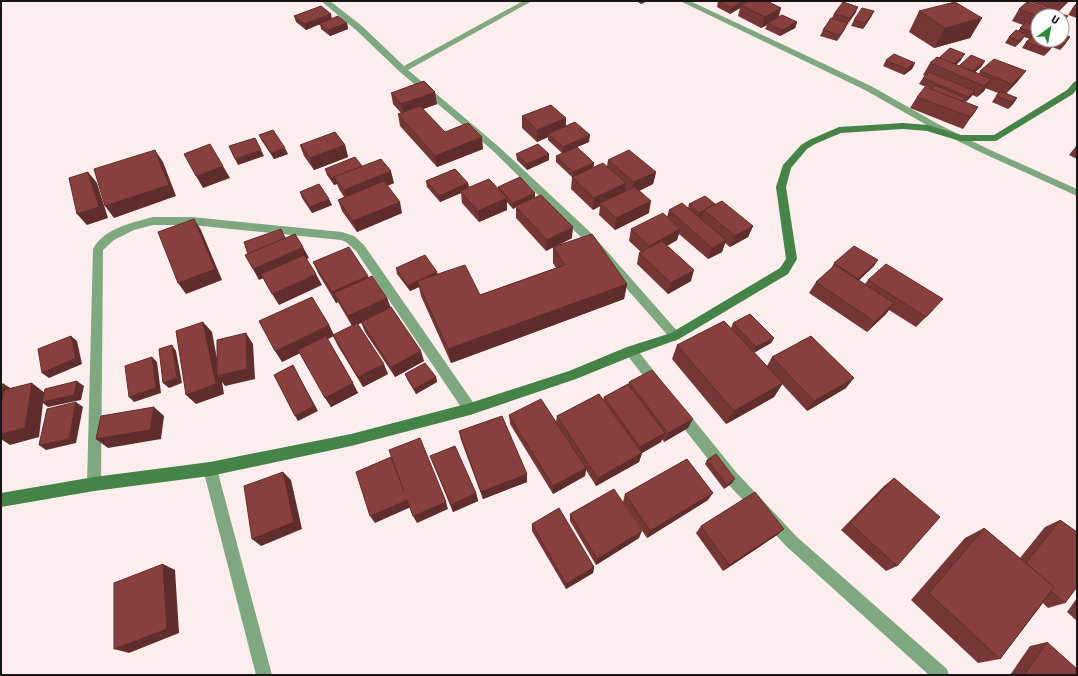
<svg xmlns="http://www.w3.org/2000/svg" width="1078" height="676" font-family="'Asap Condensed',sans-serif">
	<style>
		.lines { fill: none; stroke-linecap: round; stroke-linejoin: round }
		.street { fill: #7fa880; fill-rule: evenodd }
		.secondary { fill: #458349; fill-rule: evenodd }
		.wall { fill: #753735 }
		.shaded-wall { fill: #5f2d2b }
		.building { fill: #88403e; stroke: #5f2d2b }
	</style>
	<rect width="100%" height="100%" fill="#fdedec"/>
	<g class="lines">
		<g class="street">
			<polygon points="321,1 330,1 362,26 404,66 523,1 532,1 408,70 498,146 590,232 679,333 681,336 679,339 675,341 671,339 582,238 492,150 400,72 356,30"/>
			<polygon points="680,1 690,1 871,86 938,124 986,148 1077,189 1077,196 980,152 932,128 865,90"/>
			<path d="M153,217H192L342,232L354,236L364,245L475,405L477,409L475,413L470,415L465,413L356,251L346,242L341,240L192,225H153L134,230L114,240L103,250L101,484L99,489L94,491L89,489L87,484L93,249C104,228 132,223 153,217Z"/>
			<polygon points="631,346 635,347 661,380 663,384 661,388 657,389 653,388 627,355 625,351 627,347"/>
			<polygon points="680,407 685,409 736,472 797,537 947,669 949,675 929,675 787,547 726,482 675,417 673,413 675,409"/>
			<polygon points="210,462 215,464 217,469 272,675 256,675 203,469 205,464"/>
		</g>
		<polygon class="secondary" points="1077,81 1077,89 1073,94 996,141 960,141 927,131 903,129 841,133 815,144 807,149 791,168 786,187 797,259 788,274 679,339 635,355 576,379 470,415 351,446 210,476 94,491 1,507 1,493 94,477 210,462 351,434 470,403 569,371 627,347 671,333 780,268 786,259 776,187 783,165 801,145 809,140 839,127 903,123 928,125 961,135 994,135 1067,90 1074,82"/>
	</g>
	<g class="wall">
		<polygon points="636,1 647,1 641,4"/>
		<polygon points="718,1 781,8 778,17 797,22 795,28 780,36 765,29 767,25 761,28 738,16 740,8 730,14 717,7"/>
		<polygon points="1026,1 1069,1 1058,12"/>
		<polygon points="1077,5 1077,18 1068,15 1072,9"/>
		<polygon points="1019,9 1068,16 1062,25 1062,16 1038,16 1038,40 1062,40 1066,43 1060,50 1052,47 1044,56 1022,48 1026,42 1030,39 1024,37 1022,40 1015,47 1005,43 1009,37 1018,31 1023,25 1012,21"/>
		<polygon points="874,11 871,17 863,29 851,26 854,20"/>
		<polygon points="919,11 982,18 970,38 934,48 909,32"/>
		<polygon points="856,12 847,24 845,29 837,41 820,36 823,30 832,18 834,14"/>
		<polygon points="294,16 332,19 347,23 348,29 330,36 321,29 320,24 306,30 296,22"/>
		<polygon points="939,58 961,60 956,65 959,66 985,61 981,67 975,72 979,74 980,71 1026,71 1017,82 1006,93 1017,98 1013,104 1008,109 992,102 998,93 985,88 984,91 977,97 972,95 965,102 978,107 963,129 910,108 917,97 931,89 919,84 923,78 925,76 923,75 930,63"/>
		<polygon points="886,60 915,63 912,69 904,75 883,66"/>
		<polygon points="391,93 437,104 423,109 445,132 483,149 437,167 400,126 398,114 401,113 393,104"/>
		<polygon points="522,116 566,118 566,126 589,142 577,147 594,163 593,167 607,166 608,160 656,172 653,184 639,191 649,213 615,230 599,215 600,206 593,210 571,189 572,177 556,162 556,156 562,153 548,140 548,137 537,142 522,128"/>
		<polygon points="259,135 288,154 274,159 262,141"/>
		<polygon points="300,145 345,145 348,157 314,170 304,156"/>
		<polygon points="1077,145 1077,159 1069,155"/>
		<polygon points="516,154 549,154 549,160 527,170 517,160"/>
		<polygon points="362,166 394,183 387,186 402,213 357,232 342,211 338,200 344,197 339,189 337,184 334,185 327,175 325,169"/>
		<polygon points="426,181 468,183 469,188 498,188 498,187 535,197 572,238 555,247 627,284 624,299 451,363 421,296 419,287 410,291 397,274 396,268 438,274 480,295 556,268 553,263 553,247 546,251 516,218 516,207 513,209 507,202 507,210 479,222 462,203 461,193 440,202 427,187"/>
		<polygon points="300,192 332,205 312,213 302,198"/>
		<polygon points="689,204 715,204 753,226 748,237 730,247 725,243 722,252 708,259 679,234 677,240 667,246 691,281 668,294 637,264 639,253 641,252 629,241 631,229 667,217 669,210 688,208"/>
		<polygon points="313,262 369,278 387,298 390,307 424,361 395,377 365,332 361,322 358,324 388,374 363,387 338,346 333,336 327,339 358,393 331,407 300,353 282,362 329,325 334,335 352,326 338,302 336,303 318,273"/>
		<polygon points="834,263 874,266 859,280 865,284 868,280 933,310 916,327 889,310 886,314 867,332 809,293 816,282 831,269"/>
		<polygon points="733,323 774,338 771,343 754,352 767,366 772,357 846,388 807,411 782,384 774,397 726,424 672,359 677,345 731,328"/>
		<polygon points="405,374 436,377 437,382 416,394 407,379"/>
		<polygon points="629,382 688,428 664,442 662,439 661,442 642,453 639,462 596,486 586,470 585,476 553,494 510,424 509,415 556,422 557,416 603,400 604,397 628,385"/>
		<polygon points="459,431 527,474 527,482 483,499 461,440"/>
		<polygon points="430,456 476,493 478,501 453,512"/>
		<polygon points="707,460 732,483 724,489 705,464"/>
		<polygon points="894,478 897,566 886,571 841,530 884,486"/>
		<polygon points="625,494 708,500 647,538 623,502"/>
		<polygon points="570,514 639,538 596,565 570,521"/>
		<polygon points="1060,520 1065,603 1048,608 1043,603 1000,659 978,663 911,600 965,538 984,528 1020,558 1045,527"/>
		<polygon points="532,524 594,567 593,573 566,589 532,531"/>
		<polygon points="701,526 784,529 777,535 723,571 696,533"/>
		<polygon points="1077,598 1077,621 1067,612"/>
		<polygon points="1047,642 1077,675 1010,675 1030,646"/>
	</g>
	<g class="shaded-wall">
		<polygon points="642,1 647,1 641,4"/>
		<polygon points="744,1 749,1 741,5 740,8 730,14 731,8"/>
		<polygon points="1066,1 1069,1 1058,12"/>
		<polygon points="858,7 856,12 848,24 850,18"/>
		<polygon points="781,8 778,19 767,23 767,25 761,28 765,17"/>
		<polygon points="874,11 871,17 863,29 865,23"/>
		<polygon points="331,14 332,19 306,30 304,24"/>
		<polygon points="1068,16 1062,25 1062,22"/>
		<polygon points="982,18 970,38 934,48 945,28"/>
		<polygon points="797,22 795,28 780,36 782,30"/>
		<polygon points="347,23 348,29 330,36 328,30"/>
		<polygon points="848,23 845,29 837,41 840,35"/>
		<polygon points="1026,34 1022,40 1015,47 1019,41"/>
		<polygon points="1070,37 1066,43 1060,50 1064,44"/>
		<polygon points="1054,44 1050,50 1044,56 1048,50"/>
		<polygon points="965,54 961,60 949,71 953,65"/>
		<polygon points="985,61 981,67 967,79 971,73"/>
		<polygon points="915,63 912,69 904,75 907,69"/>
		<polygon points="1026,71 1017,82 1004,96 1012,84"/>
		<polygon points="992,79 984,91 977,97 984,86"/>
		<polygon points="975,91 971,97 965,103 968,97"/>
		<polygon points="435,92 437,104 404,116 401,104"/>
		<polygon points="1017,98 1013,104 1008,109 1012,102"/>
		<polygon points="566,118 566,130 548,134 548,137 537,142 537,130"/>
		<polygon points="590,135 589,142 563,153 563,147"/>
		<polygon points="482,137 483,149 437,167 435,156"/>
		<polygon points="345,145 348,157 314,170 310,158"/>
		<polygon points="285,148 288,154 274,159 271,153"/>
		<polygon points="155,150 163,162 176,196 114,218 105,206"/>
		<polygon points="261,150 264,156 238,165 235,159"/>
		<polygon points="549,154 549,160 527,170 527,164"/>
		<polygon points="594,163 593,169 573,178 573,172"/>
		<polygon points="223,166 230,178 203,188 196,176"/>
		<polygon points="391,171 394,183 348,202 344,190"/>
		<polygon points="88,172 97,183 108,218 87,225 77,214"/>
		<polygon points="656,172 653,184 632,194 634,182"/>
		<polygon points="335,178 337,184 334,185 332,179"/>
		<polygon points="468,183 469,189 460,191 461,193 440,202 439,196"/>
		<polygon points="626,183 625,195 600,203 600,206 593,210 594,198"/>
		<polygon points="535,193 535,199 515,206 516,207 513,209 513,203"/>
		<polygon points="507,198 507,210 479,222 478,211"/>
		<polygon points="329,199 332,205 312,213 310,207"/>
		<polygon points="651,201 649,213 615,230 616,218"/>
		<polygon points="400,202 402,213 357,232 353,221"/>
		<polygon points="715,204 704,210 702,216 697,219 699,213"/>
		<polygon points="194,219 201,230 222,280 186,294 178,283"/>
		<polygon points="753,226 748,237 730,247 735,236"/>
		<polygon points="573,227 572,238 546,251 547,240"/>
		<polygon points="680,229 677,240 647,257 649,246"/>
		<polygon points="726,240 722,252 708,259 712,248"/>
		<polygon points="303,247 309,258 259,280 253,269"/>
		<polygon points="878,260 874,266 855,284 858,279"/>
		<polygon points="694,270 691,281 668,294 671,283"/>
		<polygon points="437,272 439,278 417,281"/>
		<polygon points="316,274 322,285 279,305 272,294"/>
		<polygon points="368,276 372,287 334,293 338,302 336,303 332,292"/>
		<polygon points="417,281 419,287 410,291 408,286"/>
		<polygon points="627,284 624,299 451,363 448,349"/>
		<polygon points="387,298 391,308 353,327 348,316"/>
		<polygon points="894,303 886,314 867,332 875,322"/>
		<polygon points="203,322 212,332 220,375 246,333 253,344 255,379 225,386 222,382 224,394 196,404 186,395"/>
		<polygon points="329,325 334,336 282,362 275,351"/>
		<polygon points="71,336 77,341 82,364 49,378 42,373"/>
		<polygon points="774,338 771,343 754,353 756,347"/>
		<polygon points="172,345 176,351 182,383 169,388 163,383"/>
		<polygon points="421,351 424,361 395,377 391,367"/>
		<polygon points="152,357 157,362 161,393 134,402 129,397"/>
		<polygon points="384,364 388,374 363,387 358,377"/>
		<polygon points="293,365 318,411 298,421 295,416"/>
		<polygon points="436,377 437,382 416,394 414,389"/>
		<polygon points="854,378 846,388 807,411 814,401"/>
		<polygon points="77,381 84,386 81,400 48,407 43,403 39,437 10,445 1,439 1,392 4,384 18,393 32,383 45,393"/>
		<polygon points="353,383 358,393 331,407 325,398"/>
		<polygon points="783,383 774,397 726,424 734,411"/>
		<polygon points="76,402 83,407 76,443 46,450 39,445"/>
		<polygon points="154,407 164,416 161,439 108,448 96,439"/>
		<polygon points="693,419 688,428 664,442 668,433"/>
		<polygon points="665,433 661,442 637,456 640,447"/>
		<polygon points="642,453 639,462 596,486 598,478"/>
		<polygon points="586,468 585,476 553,494 553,486"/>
		<polygon points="283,472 291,480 302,529 261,546 252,539"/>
		<polygon points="527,474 527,482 483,499 481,492"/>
		<polygon points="735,479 732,483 724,489 727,485"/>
		<polygon points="476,493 478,501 453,512 451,505"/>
		<polygon points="713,493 708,500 647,538 650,531"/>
		<polygon points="407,500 411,507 375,523 370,516"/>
		<polygon points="446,502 448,509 417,523 413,516"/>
		<polygon points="784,529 777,535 723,571 729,565"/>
		<polygon points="642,531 639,538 596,565 597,559"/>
		<polygon points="163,564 175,570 179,633 129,653 114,649"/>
		<polygon points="594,567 593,573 566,589 566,584"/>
	</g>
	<g class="building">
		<polygon points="718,1 744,1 731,8"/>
		<polygon points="749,1 767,1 781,8 765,17 741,5"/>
		<polygon points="843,2 858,7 850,18 834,14"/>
		<polygon points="955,2 982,18 945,28 919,11"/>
		<polygon points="1027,2 1068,16 1062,22 1062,16 1038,16 1019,9"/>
		<polygon points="1076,4 1077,5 1077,10 1072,9"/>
		<polygon points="321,6 331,14 304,24 294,16"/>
		<polygon points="862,8 874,11 865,23 854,20"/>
		<polygon points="782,15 797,22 782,30 767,23"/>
		<polygon points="338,16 347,23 328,30 319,24"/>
		<polygon points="831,18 848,23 840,35 823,30"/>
		<polygon points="1026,22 1038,26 1038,34 1020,28"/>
		<polygon points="1016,30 1026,34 1019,41 1009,37"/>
		<polygon points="1062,34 1070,37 1064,44 1054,40 1062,40"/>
		<polygon points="1033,36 1038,38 1038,40 1045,40 1054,44 1048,50 1026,42"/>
		<polygon points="950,48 965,54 954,64 939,58"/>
		<polygon points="894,54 915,63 907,69 886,60"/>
		<polygon points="971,55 985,61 973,71 959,66"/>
		<polygon points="937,57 992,79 984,86 930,63"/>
		<polygon points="994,59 1026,71 1012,84 980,71"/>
		<polygon points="929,72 975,91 968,97 923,78"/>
		<polygon points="424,81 435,92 401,104 391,93"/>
		<polygon points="935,85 965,98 961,101 930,89"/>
		<polygon points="925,87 978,107 971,117 917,97"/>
		<polygon points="1000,91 1017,98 1012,102 996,96"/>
		<polygon points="551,105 566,118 537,130 522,116"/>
		<polygon points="420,106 445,132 468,123 482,137 435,156 398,114"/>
		<polygon points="575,122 590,135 563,147 548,134"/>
		<polygon points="273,130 285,148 271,153 259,135"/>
		<polygon points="335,132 345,145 310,158 300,145"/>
		<polygon points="255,138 261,150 235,159 229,146"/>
		<polygon points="210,144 223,166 196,176 184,154"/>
		<polygon points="538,144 549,154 527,164 516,154"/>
		<polygon points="577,147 594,163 573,172 556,156"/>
		<polygon points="155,150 169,185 105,206 94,169"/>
		<polygon points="629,150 656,172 634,182 608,160"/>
		<polygon points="355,157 362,166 334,177 335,178 332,179 325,169"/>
		<polygon points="381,159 391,171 344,190 334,177"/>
		<polygon points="603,163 626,183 594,198 572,177"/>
		<polygon points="455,169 468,183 439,196 426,181"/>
		<polygon points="88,172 99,207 77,214 69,178"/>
		<polygon points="520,177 535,193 513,203 498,187"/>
		<polygon points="489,179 507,198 478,211 460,191"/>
		<polygon points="384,181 400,202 353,221 338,200"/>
		<polygon points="319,184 329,199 310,207 300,192"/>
		<polygon points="635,187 651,201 616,218 600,203"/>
		<polygon points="541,195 573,227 547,240 515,206"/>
		<polygon points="705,196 715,204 699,213 689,204"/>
		<polygon points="722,201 753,226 735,236 704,210"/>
		<polygon points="682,203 726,240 712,248 669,210"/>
		<polygon points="663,213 680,229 649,246 631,229"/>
		<polygon points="194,219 215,269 178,283 158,232"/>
		<polygon points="281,229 285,238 248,254 244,242"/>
		<polygon points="295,234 303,247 253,269 245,255"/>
		<polygon points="592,234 627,284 448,349 417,281 465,265 480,295 565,265 553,247"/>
		<polygon points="662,241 694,270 671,283 639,253"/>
		<polygon points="854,246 878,260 858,279 834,263"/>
		<polygon points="349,247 368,276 332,292 313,262"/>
		<polygon points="304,255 316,274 272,294 261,274"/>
		<polygon points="425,255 437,272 424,278 417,281 408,286 396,268"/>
		<polygon points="886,264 943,299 926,317 868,280"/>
		<polygon points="835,265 894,303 875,322 816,282"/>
		<polygon points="372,276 387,298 348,316 334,293"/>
		<polygon points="312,297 329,325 275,351 259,321"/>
		<polygon points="391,307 421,351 391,367 361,322"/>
		<polygon points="750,314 774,338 756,347 733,323"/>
		<polygon points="724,321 783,383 734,411 677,345"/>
		<polygon points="203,322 216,384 186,395 176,331"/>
		<polygon points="357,323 384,364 358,377 333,335"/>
		<polygon points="246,333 247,369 217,376 217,340"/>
		<polygon points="71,336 76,358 42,373 38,349"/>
		<polygon points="326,336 353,383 325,398 298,350"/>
		<polygon points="811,336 854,378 814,401 772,357"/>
		<polygon points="172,345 177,378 163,383 159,349"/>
		<polygon points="152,357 156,388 129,397 125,366"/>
		<polygon points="425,363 436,377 414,389 405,374"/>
		<polygon points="293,365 314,406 295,416 274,375"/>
		<polygon points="652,370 693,419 668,433 629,382"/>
		<polygon points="77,381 74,395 42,402 45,389"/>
		<polygon points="32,383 25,428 1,434 1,406 4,390"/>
		<polygon points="1,384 4,384 1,392"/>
		<polygon points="628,384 665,433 640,447 604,397"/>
		<polygon points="599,394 642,453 598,478 557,416"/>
		<polygon points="541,399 586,468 553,486 509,415"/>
		<polygon points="76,402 69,439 39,445 47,409"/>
		<polygon points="154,407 150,430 96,439 101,416"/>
		<polygon points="502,416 527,474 481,492 459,431"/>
		<polygon points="420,438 446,502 413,516 407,500 370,516 356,472 391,457 404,491 389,450"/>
		<polygon points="455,446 476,493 451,505 430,456"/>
		<polygon points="716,454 735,479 727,485 707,460"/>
		<polygon points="687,459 713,493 650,531 625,494"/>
		<polygon points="283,472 294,522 252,539 244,486"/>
		<polygon points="894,478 940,517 897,566 850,523"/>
		<polygon points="614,489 642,531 597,559 570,514"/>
		<polygon points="755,492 784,529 729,565 701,526"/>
		<polygon points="559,508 594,567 566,584 532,524"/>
		<polygon points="1060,520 1077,532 1077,587 1065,603 1051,591 1054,587 1026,563"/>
		<polygon points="984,528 1054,587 1000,659 929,593"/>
		<polygon points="163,564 167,629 114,649 114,583"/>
		<polygon points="1047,642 1077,669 1077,675 1024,675"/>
	</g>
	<rect width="1078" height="676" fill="none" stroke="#1a1515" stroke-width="4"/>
	<g transform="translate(1050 28) rotate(32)"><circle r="19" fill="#ffffff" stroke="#a3a1a1"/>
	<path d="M0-3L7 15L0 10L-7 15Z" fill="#2e8839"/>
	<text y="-6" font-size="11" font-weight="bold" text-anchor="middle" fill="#1a1515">U</text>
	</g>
</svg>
